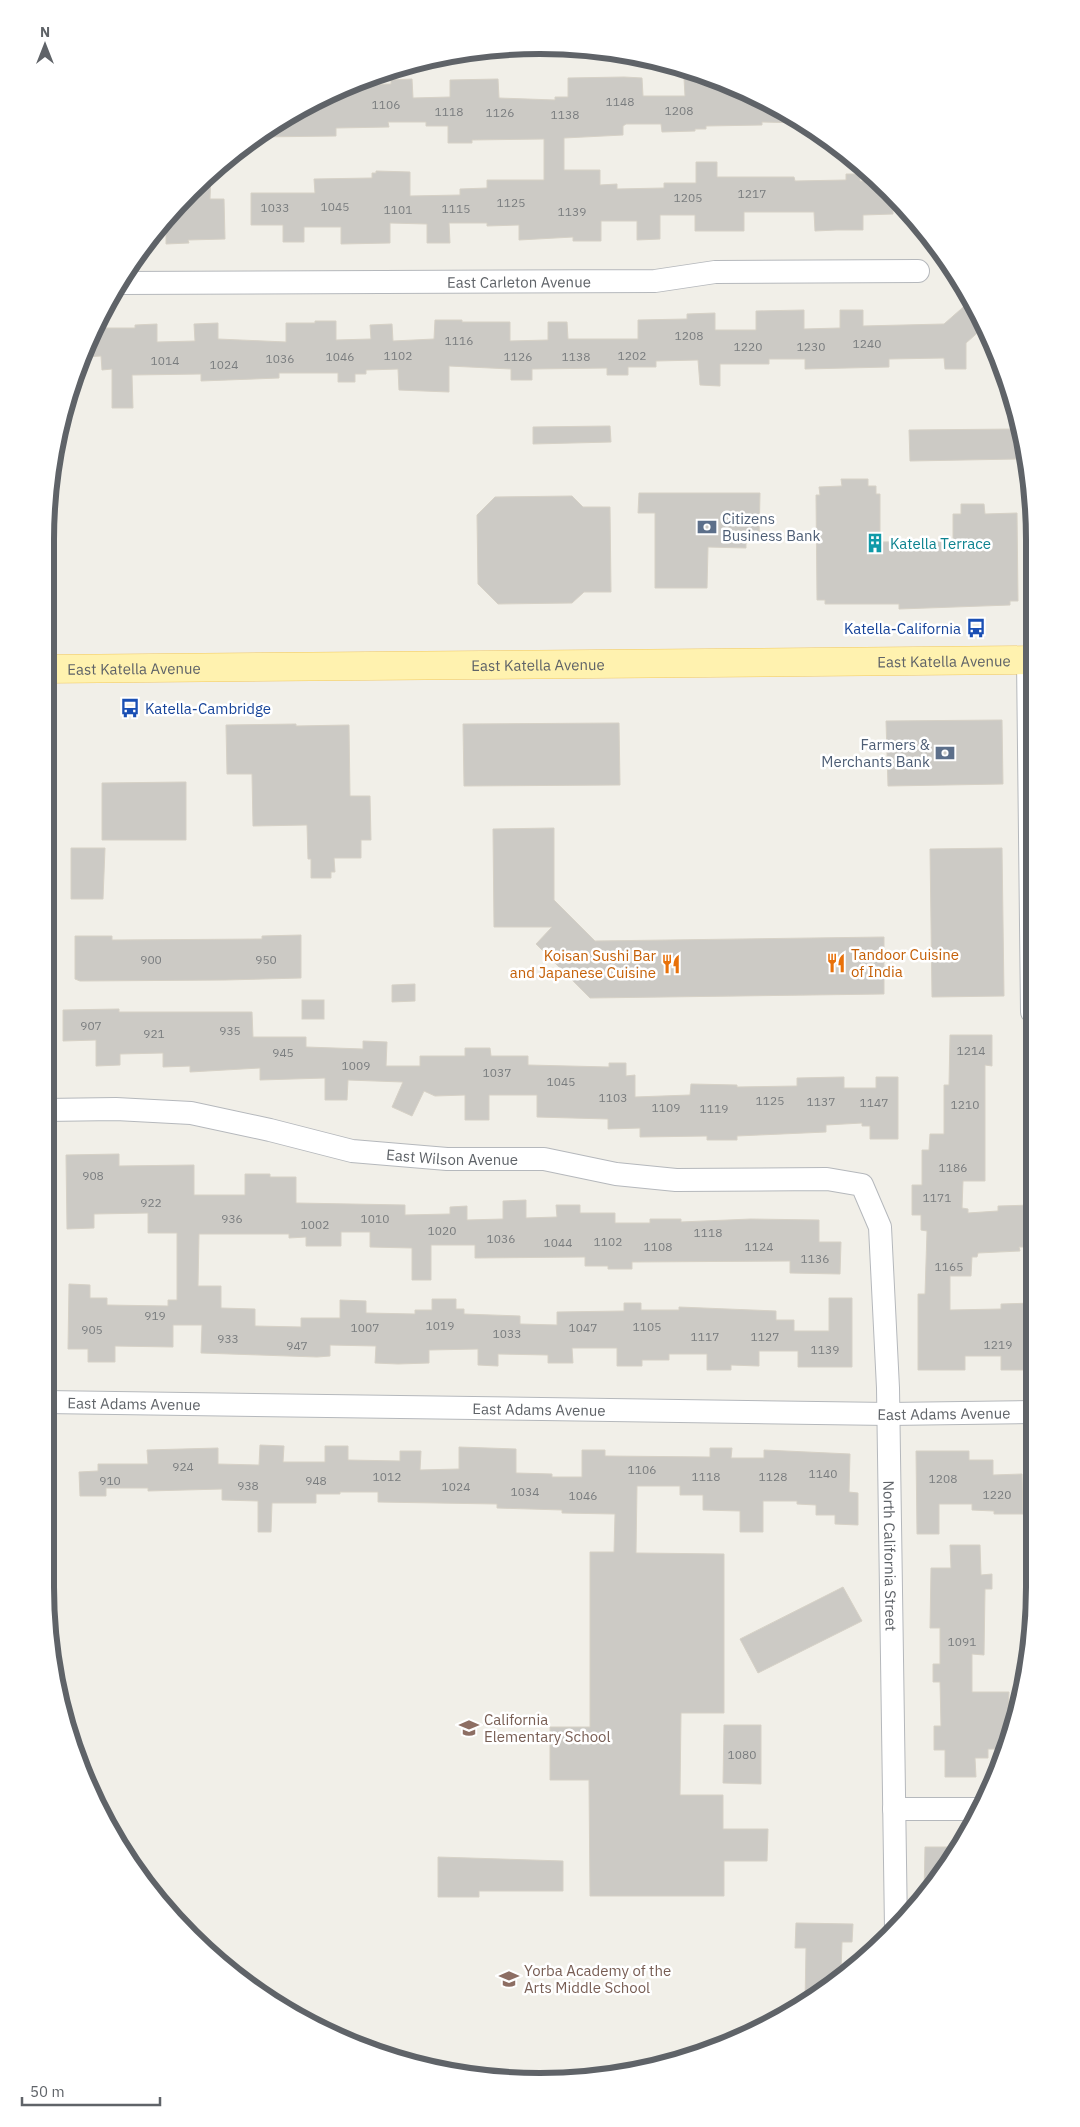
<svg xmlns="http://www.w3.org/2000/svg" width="1080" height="2127" font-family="'IBM Plex Sans',sans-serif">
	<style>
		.building { fill: #cccac5; stroke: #d6d1c6 }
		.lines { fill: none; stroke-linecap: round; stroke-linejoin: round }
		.minor-casing { stroke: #b5b8bc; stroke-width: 24 }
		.major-casing { stroke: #f2c960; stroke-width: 29 }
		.minor { stroke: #fff; stroke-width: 22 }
		.major { stroke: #fff2af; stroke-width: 28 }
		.labels { text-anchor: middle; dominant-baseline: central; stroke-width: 5; stroke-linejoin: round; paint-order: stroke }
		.number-label { font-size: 12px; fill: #7a7d7f }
		.street-label { font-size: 15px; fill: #5f6368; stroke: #fff }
		.service-label { font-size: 15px; fill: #4e5e75; stroke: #fff; text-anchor: start }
		.culture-label { font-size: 15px; fill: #0d838f; stroke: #fff; text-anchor: start }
		.transit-label { font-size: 15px; fill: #164399; stroke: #fff; text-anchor: end }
		.food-label { font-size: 15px; fill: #c56008; stroke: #fff; text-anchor: start }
		.education-label { font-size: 15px; fill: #785e54; stroke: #fff; text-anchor: start }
		.rim { fill: none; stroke: #5f6368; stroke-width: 6 }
	</style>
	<rect width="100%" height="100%" fill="#f1efe8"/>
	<g class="building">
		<polygon points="624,77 642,78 643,96 685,96 684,78 710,78 734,87 734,96 762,98 802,123 762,122 762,125 706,126 706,129 695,129 695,131 662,132 661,124 626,124 623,126 623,135 564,138 564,170 600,170 600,185 617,184 617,189 664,188 664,183 696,183 696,162 717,162 717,177 794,177 795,181 846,180 846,174 860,174 860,181 875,181 904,210 893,210 893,214 863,215 863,230 836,230 815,231 814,212 744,212 744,231 695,231 695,215 660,215 660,239 637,240 637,221 601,221 601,241 573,241 573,237 519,240 519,225 487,226 487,223 449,223 450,243 427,243 427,224 390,223 390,243 341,244 341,227 304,227 304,242 283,242 283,225 251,225 251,193 315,193 314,179 372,178 372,173 376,173 376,171 410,172 410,196 460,195 460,189 487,188 487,180 544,180 544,139 472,140 472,143 448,143 448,126 426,126 426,122 388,122 389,127 336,128 336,136 256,137 292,111 350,85 391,84 391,80 412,79 413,98 450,97 450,80 498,79 499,98 555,100 555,97 568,97 568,78"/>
		<polygon points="211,171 210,199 224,199 225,239 188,240 189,243 166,244 166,219"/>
		<polygon points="969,302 984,327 966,343 966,369 945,369 944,358 889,359 889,367 805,369 805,359 769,359 769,364 720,364 720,386 700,385 698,360 656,361 656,367 628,367 628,375 607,375 607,368 532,369 532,380 511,380 511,369 449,366 449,392 399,390 398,369 366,370 366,374 355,374 355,382 338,382 338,373 279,373 279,378 201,381 201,374 132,375 133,408 112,408 112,369 102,370 101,356 83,357 96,321 105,306 105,328 135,328 135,325 157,324 157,342 195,341 194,324 218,323 218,339 286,342 286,323 315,323 315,321 336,321 336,340 371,339 370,325 392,324 393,341 434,339 435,320 462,320 462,322 510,322 510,341 548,340 548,322 567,322 568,339 638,339 638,320 687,319 687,314 715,313 715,330 756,330 756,311 804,310 804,329 840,328 840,310 863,310 863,326 944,324"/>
		<polygon points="610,426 611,442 533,444 533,427"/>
		<polygon points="1017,429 1017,459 910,461 909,430"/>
		<polygon points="841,479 868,479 868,486 876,486 876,494 880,494 880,542 953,541 953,514 961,514 961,504 984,504 985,514 1017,513 1018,601 1010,601 1010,605 899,609 899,604 825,604 825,600 817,600 816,495 820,495 819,487 842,486"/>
		<polygon points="639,493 760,493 759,541 746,541 746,548 708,547 707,588 655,588 655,513 638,513"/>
		<polygon points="572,496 583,507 610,507 611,592 584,592 572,603 498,604 478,584 477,515 495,497"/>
		<polygon points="1002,720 1003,784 888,786 886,721"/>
		<polygon points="619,723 620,785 464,786 463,724"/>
		<polygon points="296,724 296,726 349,725 350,796 370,796 371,840 361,840 361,858 334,858 335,872 331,872 331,878 311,878 311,859 308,859 307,825 253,826 252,774 227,774 226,725"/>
		<polygon points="186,782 186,840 102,840 102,783"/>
		<polygon points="554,828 554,900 595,941 884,937 884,994 590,998 536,944 552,927 494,927 493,829"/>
		<polygon points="71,848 105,848 103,899 71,899"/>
		<polygon points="1002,848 1004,996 932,997 930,849"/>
		<polygon points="301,935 301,978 226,980 80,981 75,979 75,936 112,936 112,940 262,939 262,936"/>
		<polygon points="415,984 415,1001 392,1002 392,985"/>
		<rect x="302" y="1000" width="22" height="19"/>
		<polygon points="119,1009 119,1012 252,1012 253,1037 306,1037 306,1047 363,1049 363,1041 387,1042 386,1066 420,1066 420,1056 465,1056 465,1048 490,1048 491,1056 528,1056 528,1065 609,1067 609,1063 626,1063 626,1076 635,1075 635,1097 690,1095 691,1084 737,1085 737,1087 797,1086 797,1078 844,1077 844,1088 876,1088 876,1077 898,1077 898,1139 870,1139 870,1126 862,1126 862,1123 826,1125 826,1132 737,1136 737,1140 707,1140 707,1136 640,1137 640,1128 608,1129 608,1119 537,1117 537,1095 489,1095 489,1120 465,1120 465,1095 435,1096 424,1091 412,1116 392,1107 403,1082 348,1080 347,1100 325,1100 325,1078 260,1080 260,1068 190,1072 190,1066 163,1067 163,1053 120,1054 120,1065 96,1066 96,1040 63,1041 63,1010"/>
		<polygon points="950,1035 992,1035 992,1066 985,1065 985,1181 963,1181 962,1208 968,1209 968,1213 998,1211 998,1206 1033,1205 1033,1225 1027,1226 1028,1247 1019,1247 1020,1251 978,1253 977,1257 972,1257 971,1276 950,1276 950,1310 1001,1309 1001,1304 1033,1303 1033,1370 1001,1370 1001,1356 965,1356 965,1370 918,1370 918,1294 925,1294 927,1231 921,1230 921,1215 912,1215 912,1185 922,1185 922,1150 929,1150 930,1134 944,1134 944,1085 949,1085"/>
		<polygon points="119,1154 119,1166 194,1165 194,1195 245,1195 245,1174 270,1174 270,1177 296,1177 296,1203 405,1205 405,1215 450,1214 450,1207 467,1206 467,1220 503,1219 503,1201 526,1200 526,1218 557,1217 556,1205 580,1205 580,1213 615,1213 615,1223 650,1223 650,1219 681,1219 681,1222 751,1219 819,1220 819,1242 841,1242 840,1274 790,1273 790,1261 632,1262 632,1269 608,1269 608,1266 585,1266 585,1257 475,1258 475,1245 431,1245 431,1280 412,1280 412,1248 370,1247 370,1232 341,1232 341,1246 306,1246 306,1237 289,1238 289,1234 199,1234 198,1286 221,1286 221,1308 255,1309 255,1326 301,1327 301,1318 340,1318 340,1300 366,1301 366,1313 415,1314 415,1310 432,1310 432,1299 456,1299 456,1309 464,1309 464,1314 520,1316 520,1324 557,1325 557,1312 624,1311 624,1303 641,1303 641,1310 679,1310 679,1307 776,1311 776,1320 794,1320 794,1331 829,1331 829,1298 852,1298 852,1367 798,1367 798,1351 759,1351 759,1366 731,1365 731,1370 707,1370 707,1354 669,1354 669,1360 642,1360 642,1366 617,1366 617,1348 572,1348 573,1363 548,1363 548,1355 498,1354 498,1366 478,1365 478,1349 429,1350 429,1363 398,1364 375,1363 376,1346 330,1345 330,1356 317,1357 201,1353 202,1325 173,1325 173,1347 115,1346 115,1362 88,1362 88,1349 68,1349 69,1284 90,1285 90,1298 107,1298 107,1305 168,1306 168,1300 177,1300 177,1233 148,1233 148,1213 94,1214 94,1228 67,1229 66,1155"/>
		<polygon points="260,1445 284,1446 283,1462 325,1462 325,1446 348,1446 348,1460 400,1461 400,1451 421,1451 420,1470 459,1469 459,1447 516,1449 516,1473 552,1474 552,1477 582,1477 582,1450 605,1450 605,1456 710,1457 710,1448 732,1448 731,1458 764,1458 764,1450 850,1454 849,1492 858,1493 858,1525 835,1524 835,1515 816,1515 816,1505 797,1504 797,1501 763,1501 763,1532 740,1532 740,1511 703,1510 703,1495 680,1495 680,1486 637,1486 636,1553 724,1554 724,1713 681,1713 680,1795 723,1795 723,1829 768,1829 767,1861 724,1861 724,1896 590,1896 589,1780 550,1780 550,1727 590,1727 590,1552 614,1552 615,1514 562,1513 562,1510 497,1508 497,1504 378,1502 378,1492 340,1492 340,1494 316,1494 316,1503 272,1503 271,1532 258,1532 258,1501 222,1500 222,1489 148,1491 148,1488 106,1488 106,1496 80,1496 79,1472 98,1471 98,1464 148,1464 147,1450 218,1448 218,1464 259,1465"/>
		<polygon points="916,1451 969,1451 969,1460 993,1460 993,1475 1022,1474 1023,1514 994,1514 994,1511 972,1510 972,1504 939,1504 939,1534 917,1534"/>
		<polygon points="950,1545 980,1545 981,1575 992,1574 992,1589 985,1589 984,1655 972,1654 972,1692 1009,1692 1006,1749 988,1749 988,1758 975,1758 976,1777 945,1777 945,1750 934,1750 934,1726 941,1726 940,1682 933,1682 933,1664 940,1664 940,1628 930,1628 931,1568 951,1568"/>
		<polygon points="843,1587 862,1621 758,1673 740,1639"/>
		<polygon points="724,1725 761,1725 761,1784 723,1783"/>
		<polygon points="925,1847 948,1847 947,1867 924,1895"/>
		<polygon points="438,1857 563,1861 563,1891 479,1891 479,1897 438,1897"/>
		<polygon points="796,1923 853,1924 852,1942 842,1942 841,1971 838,1971 838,1980 805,2004 806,1948 795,1948"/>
	</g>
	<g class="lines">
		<defs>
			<g id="minor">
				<path id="s1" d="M120,283L655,281L715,272L918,271"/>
				<polyline points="1028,660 1032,1012"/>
				<path id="s2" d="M45,1110L116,1109L191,1113L270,1130L352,1151L447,1159H544L616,1174L676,1180L827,1179L862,1185L880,1227L888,1388L896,1929"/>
				<path id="s3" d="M45,1402L889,1414L1033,1412"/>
				<polyline points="894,1809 982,1809"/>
			</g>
			<g id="major">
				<path id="s4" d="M46,669L1031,660"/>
			</g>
		</defs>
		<use href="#minor" class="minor-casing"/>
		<use href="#major" class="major-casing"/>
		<use href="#minor" class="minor"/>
		<use href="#major" class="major"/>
	</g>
	<defs>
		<symbol id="bank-bare" viewBox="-9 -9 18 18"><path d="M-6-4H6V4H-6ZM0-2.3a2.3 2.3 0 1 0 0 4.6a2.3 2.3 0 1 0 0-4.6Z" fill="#5c6f8a" stroke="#fff" stroke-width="2.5" paint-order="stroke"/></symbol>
		<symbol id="building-bare" viewBox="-9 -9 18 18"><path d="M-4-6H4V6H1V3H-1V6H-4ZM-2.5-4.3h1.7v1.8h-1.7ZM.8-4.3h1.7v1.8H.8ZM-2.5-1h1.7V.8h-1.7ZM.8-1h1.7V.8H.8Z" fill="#0f9aa8" stroke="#fff" stroke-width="2.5" paint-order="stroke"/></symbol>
		<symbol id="bus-bare" viewBox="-9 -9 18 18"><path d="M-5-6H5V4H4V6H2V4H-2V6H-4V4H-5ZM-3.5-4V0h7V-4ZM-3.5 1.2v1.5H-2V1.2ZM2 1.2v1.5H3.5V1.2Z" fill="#1a4fb4" stroke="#fff" stroke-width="2.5" paint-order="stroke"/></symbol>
		<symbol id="restaurant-bare" viewBox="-9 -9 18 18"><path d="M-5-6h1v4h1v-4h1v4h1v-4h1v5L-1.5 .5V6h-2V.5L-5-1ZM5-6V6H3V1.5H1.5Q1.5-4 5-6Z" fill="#e8710a" stroke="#fff" stroke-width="2.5" paint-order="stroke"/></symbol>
		<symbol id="school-bare" viewBox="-9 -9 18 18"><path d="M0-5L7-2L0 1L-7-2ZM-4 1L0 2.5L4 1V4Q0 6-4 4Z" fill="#8d6e63" stroke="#fff" stroke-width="2.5" paint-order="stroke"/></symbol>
	</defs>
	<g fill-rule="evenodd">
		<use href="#bank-bare" x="693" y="513" width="28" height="28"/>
		<use href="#building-bare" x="861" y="529" width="28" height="28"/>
		<use href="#bus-bare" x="962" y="614" width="28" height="28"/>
		<use href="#bus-bare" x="116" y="694" width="28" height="28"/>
		<use href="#bank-bare" x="931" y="739" width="28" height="28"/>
		<use href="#restaurant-bare" x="822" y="949" width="28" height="28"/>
		<use href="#restaurant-bare" x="657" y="950" width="28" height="28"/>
		<use href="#school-bare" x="455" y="1714" width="28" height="28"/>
		<use href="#school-bare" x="495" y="1965" width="28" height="28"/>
	</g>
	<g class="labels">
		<g class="number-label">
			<text x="620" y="101">1148</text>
			<text x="386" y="104">1106</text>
			<text x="679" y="110">1208</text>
			<text x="449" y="111">1118</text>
			<text x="500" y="112">1126</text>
			<text x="565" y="114">1138</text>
			<text x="752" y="193">1217</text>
			<text x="688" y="197">1205</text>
			<text x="511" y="202">1125</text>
			<text x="335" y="206">1045</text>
			<text x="275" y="207">1033</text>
			<text x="456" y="208">1115</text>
			<text x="398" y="209">1101</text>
			<text x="572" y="211">1139</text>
			<text x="689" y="335">1208</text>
			<text x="459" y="340">1116</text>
			<text x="867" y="343">1240</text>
			<text x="748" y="346">1220</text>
			<text x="811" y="346">1230</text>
			<text x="398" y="355">1102</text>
			<text x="632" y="355">1202</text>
			<text x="340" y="356">1046</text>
			<text x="518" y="356">1126</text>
			<text x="576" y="356">1138</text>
			<text x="280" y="358">1036</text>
			<text x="165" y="360">1014</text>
			<text x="224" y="364">1024</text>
			<text x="151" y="959">900</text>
			<text x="266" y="959">950</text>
			<text x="91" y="1025">907</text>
			<text x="230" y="1030">935</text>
			<text x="154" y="1033">921</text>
			<text x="971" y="1050">1214</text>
			<text x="283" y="1052">945</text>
			<text x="356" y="1065">1009</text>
			<text x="497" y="1072">1037</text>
			<text x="561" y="1081">1045</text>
			<text x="613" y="1097">1103</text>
			<text x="770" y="1100">1125</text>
			<text x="821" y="1101">1137</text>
			<text x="874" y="1102">1147</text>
			<text x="965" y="1104">1210</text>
			<text x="666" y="1107">1109</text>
			<text x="714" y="1108">1119</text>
			<text x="953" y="1167">1186</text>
			<text x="93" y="1175">908</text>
			<text x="937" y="1197">1171</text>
			<text x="151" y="1202">922</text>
			<text x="232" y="1218">936</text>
			<text x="375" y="1218">1010</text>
			<text x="315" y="1224">1002</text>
			<text x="442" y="1230">1020</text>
			<text x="708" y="1232">1118</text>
			<text x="501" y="1238">1036</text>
			<text x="608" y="1241">1102</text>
			<text x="558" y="1242">1044</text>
			<text x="658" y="1246">1108</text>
			<text x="759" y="1246">1124</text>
			<text x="815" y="1258">1136</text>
			<text x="949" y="1266">1165</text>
			<text x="155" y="1315">919</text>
			<text x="440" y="1325">1019</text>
			<text x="647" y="1326">1105</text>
			<text x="365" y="1327">1007</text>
			<text x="583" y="1327">1047</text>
			<text x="92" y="1329">905</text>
			<text x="507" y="1333">1033</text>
			<text x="705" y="1336">1117</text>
			<text x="765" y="1336">1127</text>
			<text x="228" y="1338">933</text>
			<text x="998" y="1344">1219</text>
			<text x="297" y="1345">947</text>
			<text x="825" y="1349">1139</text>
			<text x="183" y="1466">924</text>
			<text x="642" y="1469">1106</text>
			<text x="823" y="1473">1140</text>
			<text x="387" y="1476">1012</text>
			<text x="706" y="1476">1118</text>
			<text x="773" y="1476">1128</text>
			<text x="943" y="1478">1208</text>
			<text x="110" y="1480">910</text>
			<text x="316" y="1480">948</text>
			<text x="248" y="1485">938</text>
			<text x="456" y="1486">1024</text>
			<text x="525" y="1491">1034</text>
			<text x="997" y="1494">1220</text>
			<text x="583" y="1495">1046</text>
			<text x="962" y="1641">1091</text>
			<text x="742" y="1754">1080</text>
		</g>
		<g class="street-label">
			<text stroke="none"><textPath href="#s1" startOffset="399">East Carleton Avenue</textPath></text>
			<text stroke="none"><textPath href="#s4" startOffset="898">East Katella Avenue</textPath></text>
			<text stroke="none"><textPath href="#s4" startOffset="492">East Katella Avenue</textPath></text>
			<text stroke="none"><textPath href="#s4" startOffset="88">East Katella Avenue</textPath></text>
			<text stroke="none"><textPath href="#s2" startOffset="412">East Wilson Avenue</textPath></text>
			<text stroke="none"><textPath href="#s3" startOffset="89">East Adams Avenue</textPath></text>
			<text stroke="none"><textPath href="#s3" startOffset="494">East Adams Avenue</textPath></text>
			<text stroke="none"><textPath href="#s3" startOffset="899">East Adams Avenue</textPath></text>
			<text stroke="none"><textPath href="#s2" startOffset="1199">North California Street</textPath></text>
		</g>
		<g class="service-label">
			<text x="722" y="518">Citizens<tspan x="722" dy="17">Business Bank</tspan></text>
			<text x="930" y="744" text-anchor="end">Farmers &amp;<tspan x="930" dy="17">Merchants Bank</tspan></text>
		</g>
		<g class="culture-label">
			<text x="890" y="543">Katella Terrace</text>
		</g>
		<g class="transit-label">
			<text x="961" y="628">Katella-California</text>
			<text x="145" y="708" text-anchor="start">Katella-Cambridge</text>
		</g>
		<g class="food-label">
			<text x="851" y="954">Tandoor Cuisine<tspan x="851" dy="17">of India</tspan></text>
			<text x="656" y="955" text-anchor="end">Koisan Sushi Bar<tspan x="656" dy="17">and Japanese Cuisine</tspan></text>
		</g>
		<g class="education-label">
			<text x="484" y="1719">California<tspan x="484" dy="17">Elementary School</tspan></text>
			<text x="524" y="1970">Yorba Academy of the<tspan x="524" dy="17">Arts Middle School</tspan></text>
		</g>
	</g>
	<path d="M0 0H1080V2127H0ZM540 54H540A486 486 0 0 1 1026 540V1587A486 486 0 0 1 540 2073H540A486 486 0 0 1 54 1587V540A486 486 0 0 1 540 54Z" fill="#fff" fill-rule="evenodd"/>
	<path class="rim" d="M540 54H540A486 486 0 0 1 1026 540V1587A486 486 0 0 1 540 2073H540A486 486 0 0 1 54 1587V540A486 486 0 0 1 540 54Z"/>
	<g transform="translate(45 45)" stroke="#ffffff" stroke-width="4" paint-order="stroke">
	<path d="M0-4L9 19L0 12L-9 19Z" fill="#5f6368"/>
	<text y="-8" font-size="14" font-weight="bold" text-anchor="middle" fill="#5f6368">N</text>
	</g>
	<path d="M22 2097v8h138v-8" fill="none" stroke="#5f6368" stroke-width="2.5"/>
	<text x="30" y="2097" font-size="15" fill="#5f6368" stroke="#ffffff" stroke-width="4" paint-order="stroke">50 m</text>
</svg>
